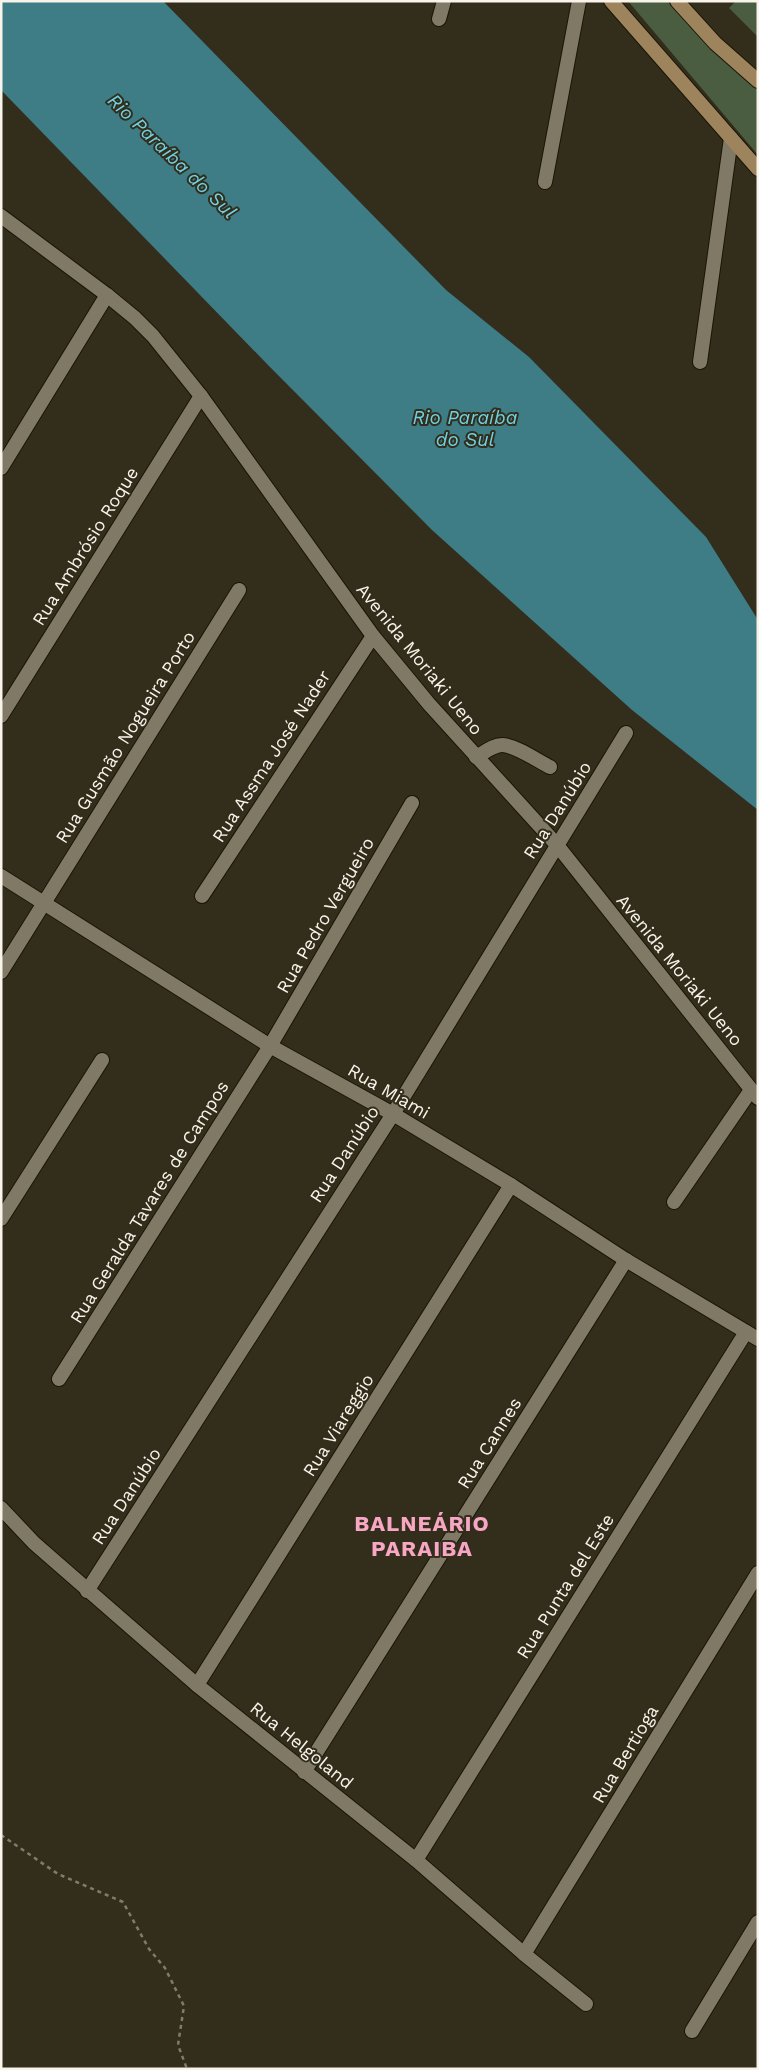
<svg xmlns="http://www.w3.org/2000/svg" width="759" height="2070" font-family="'Work Sans',sans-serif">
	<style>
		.green { fill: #4a5d40 }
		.water { fill: #3e7c86 }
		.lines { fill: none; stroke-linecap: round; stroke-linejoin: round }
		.minor-casing { stroke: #1a1506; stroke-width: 16 }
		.tertiary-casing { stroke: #1a1506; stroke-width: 16 }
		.secondary-casing { stroke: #1a1506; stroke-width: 16 }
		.path { stroke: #807b6d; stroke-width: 2.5; stroke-dasharray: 4 4; stroke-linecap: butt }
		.minor { stroke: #807966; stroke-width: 14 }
		.tertiary { stroke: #807966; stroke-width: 14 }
		.secondary { stroke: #9e845c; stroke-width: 14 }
		.labels { text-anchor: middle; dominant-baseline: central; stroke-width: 4; stroke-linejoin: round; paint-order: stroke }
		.street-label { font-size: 18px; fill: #f8f4ea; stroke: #332d1c }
		.water-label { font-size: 19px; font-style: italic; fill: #6fd2e3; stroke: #332d1c }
		.district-label { font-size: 22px; font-weight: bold; letter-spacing: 1px; fill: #f7a7c3; stroke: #332d1c }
	</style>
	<rect width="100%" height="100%" fill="#332d1c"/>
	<g class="green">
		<polygon points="628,1 672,1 758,87 758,155"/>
		<polygon points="736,1 758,1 758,37 729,8"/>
	</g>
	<polygon class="water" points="1,1 163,1 446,290 529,357 706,537 758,620 758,810 632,710 432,530 268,365 1,90"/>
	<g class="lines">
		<defs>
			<g id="minor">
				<polyline points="439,19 444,1"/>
				<polyline points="545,182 579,1"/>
				<polyline points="700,362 731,138"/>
				<polyline points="1,468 107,295"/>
				<polyline points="1,716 201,396"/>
				<path d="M476,757C484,753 493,745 502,745C515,745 538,761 550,767"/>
				<polyline points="202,896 373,636"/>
				<polyline points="1,972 239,590"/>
				<polyline points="674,1202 751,1090"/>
				<polyline points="1,1219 102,1060"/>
				<polyline points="59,1379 270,1046 412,803"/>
				<polyline points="1,1508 34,1543 197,1685 416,1860 524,1954 586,2004"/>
				<polyline points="87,1591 393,1114 626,733"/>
				<polyline points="197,1685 511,1185"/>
				<polyline points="304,1772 626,1260"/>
				<polyline points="416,1860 746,1332"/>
				<polyline points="524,1954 758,1573"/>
				<polyline points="692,2031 758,1922"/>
			</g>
			<g id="tertiary">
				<polyline points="1,216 107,295 135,318 153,336 201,396 373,636 429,704 557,845 758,1098"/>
				<polyline points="1,876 270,1046 393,1114 511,1185 626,1260 758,1339"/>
			</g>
			<g id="secondary">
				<polyline points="611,1 758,169"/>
				<polyline points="677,1 715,43 758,81"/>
			</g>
		</defs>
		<use href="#minor" class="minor-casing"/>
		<use href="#tertiary" class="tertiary-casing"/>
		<use href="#secondary" class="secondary-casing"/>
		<polyline class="path" points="1,1835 58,1874 123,1902 149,1949 165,1968 184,2006 178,2045 187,2069"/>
		<use href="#minor" class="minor"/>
		<use href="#tertiary" class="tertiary"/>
		<use href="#secondary" class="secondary"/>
	</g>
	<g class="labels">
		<g class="street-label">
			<text transform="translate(85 546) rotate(-58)">Rua Ambrósio Roque</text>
			<text transform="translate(420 659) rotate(51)">Avenida Moriaki Ueno</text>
			<text transform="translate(125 737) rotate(-58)">Rua Gusmão Nogueira Porto</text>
			<text transform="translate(271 756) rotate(-57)">Rua Assma José Nader</text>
			<text transform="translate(557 810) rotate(-58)">Rua Danúbio</text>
			<text transform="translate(325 915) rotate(-60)">Rua Pedro Vergueiro</text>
			<text transform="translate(680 970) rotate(51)">Avenida Moriaki Ueno</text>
			<text transform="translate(389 1091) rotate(30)">Rua Miami</text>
			<text transform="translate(344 1154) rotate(-57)">Rua Danúbio</text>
			<text transform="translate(149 1202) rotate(-58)">Rua Geralda Tavares de Campos</text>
			<text transform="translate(338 1425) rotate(-58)">Rua Viareggio</text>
			<text transform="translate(489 1443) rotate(-58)">Rua Cannes</text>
			<text transform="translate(126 1496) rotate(-57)">Rua Danúbio</text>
			<text transform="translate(565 1586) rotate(-58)">Rua Punta del Este</text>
			<text transform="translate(302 1745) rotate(39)">Rua Helgoland</text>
			<text transform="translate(625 1754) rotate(-59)">Rua Bertioga</text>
		</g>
		<g class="water-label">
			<text transform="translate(172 156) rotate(44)">Rio Paraíba do Sul</text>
			<text x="465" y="417">Rio Paraíba<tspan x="465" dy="22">do Sul</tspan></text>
		</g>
		<g class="district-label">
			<text x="422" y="1523">BALNEÁRIO<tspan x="422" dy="25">PARAIBA</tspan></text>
		</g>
	</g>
	<rect width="759" height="2070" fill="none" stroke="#f8f4ea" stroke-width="5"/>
</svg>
